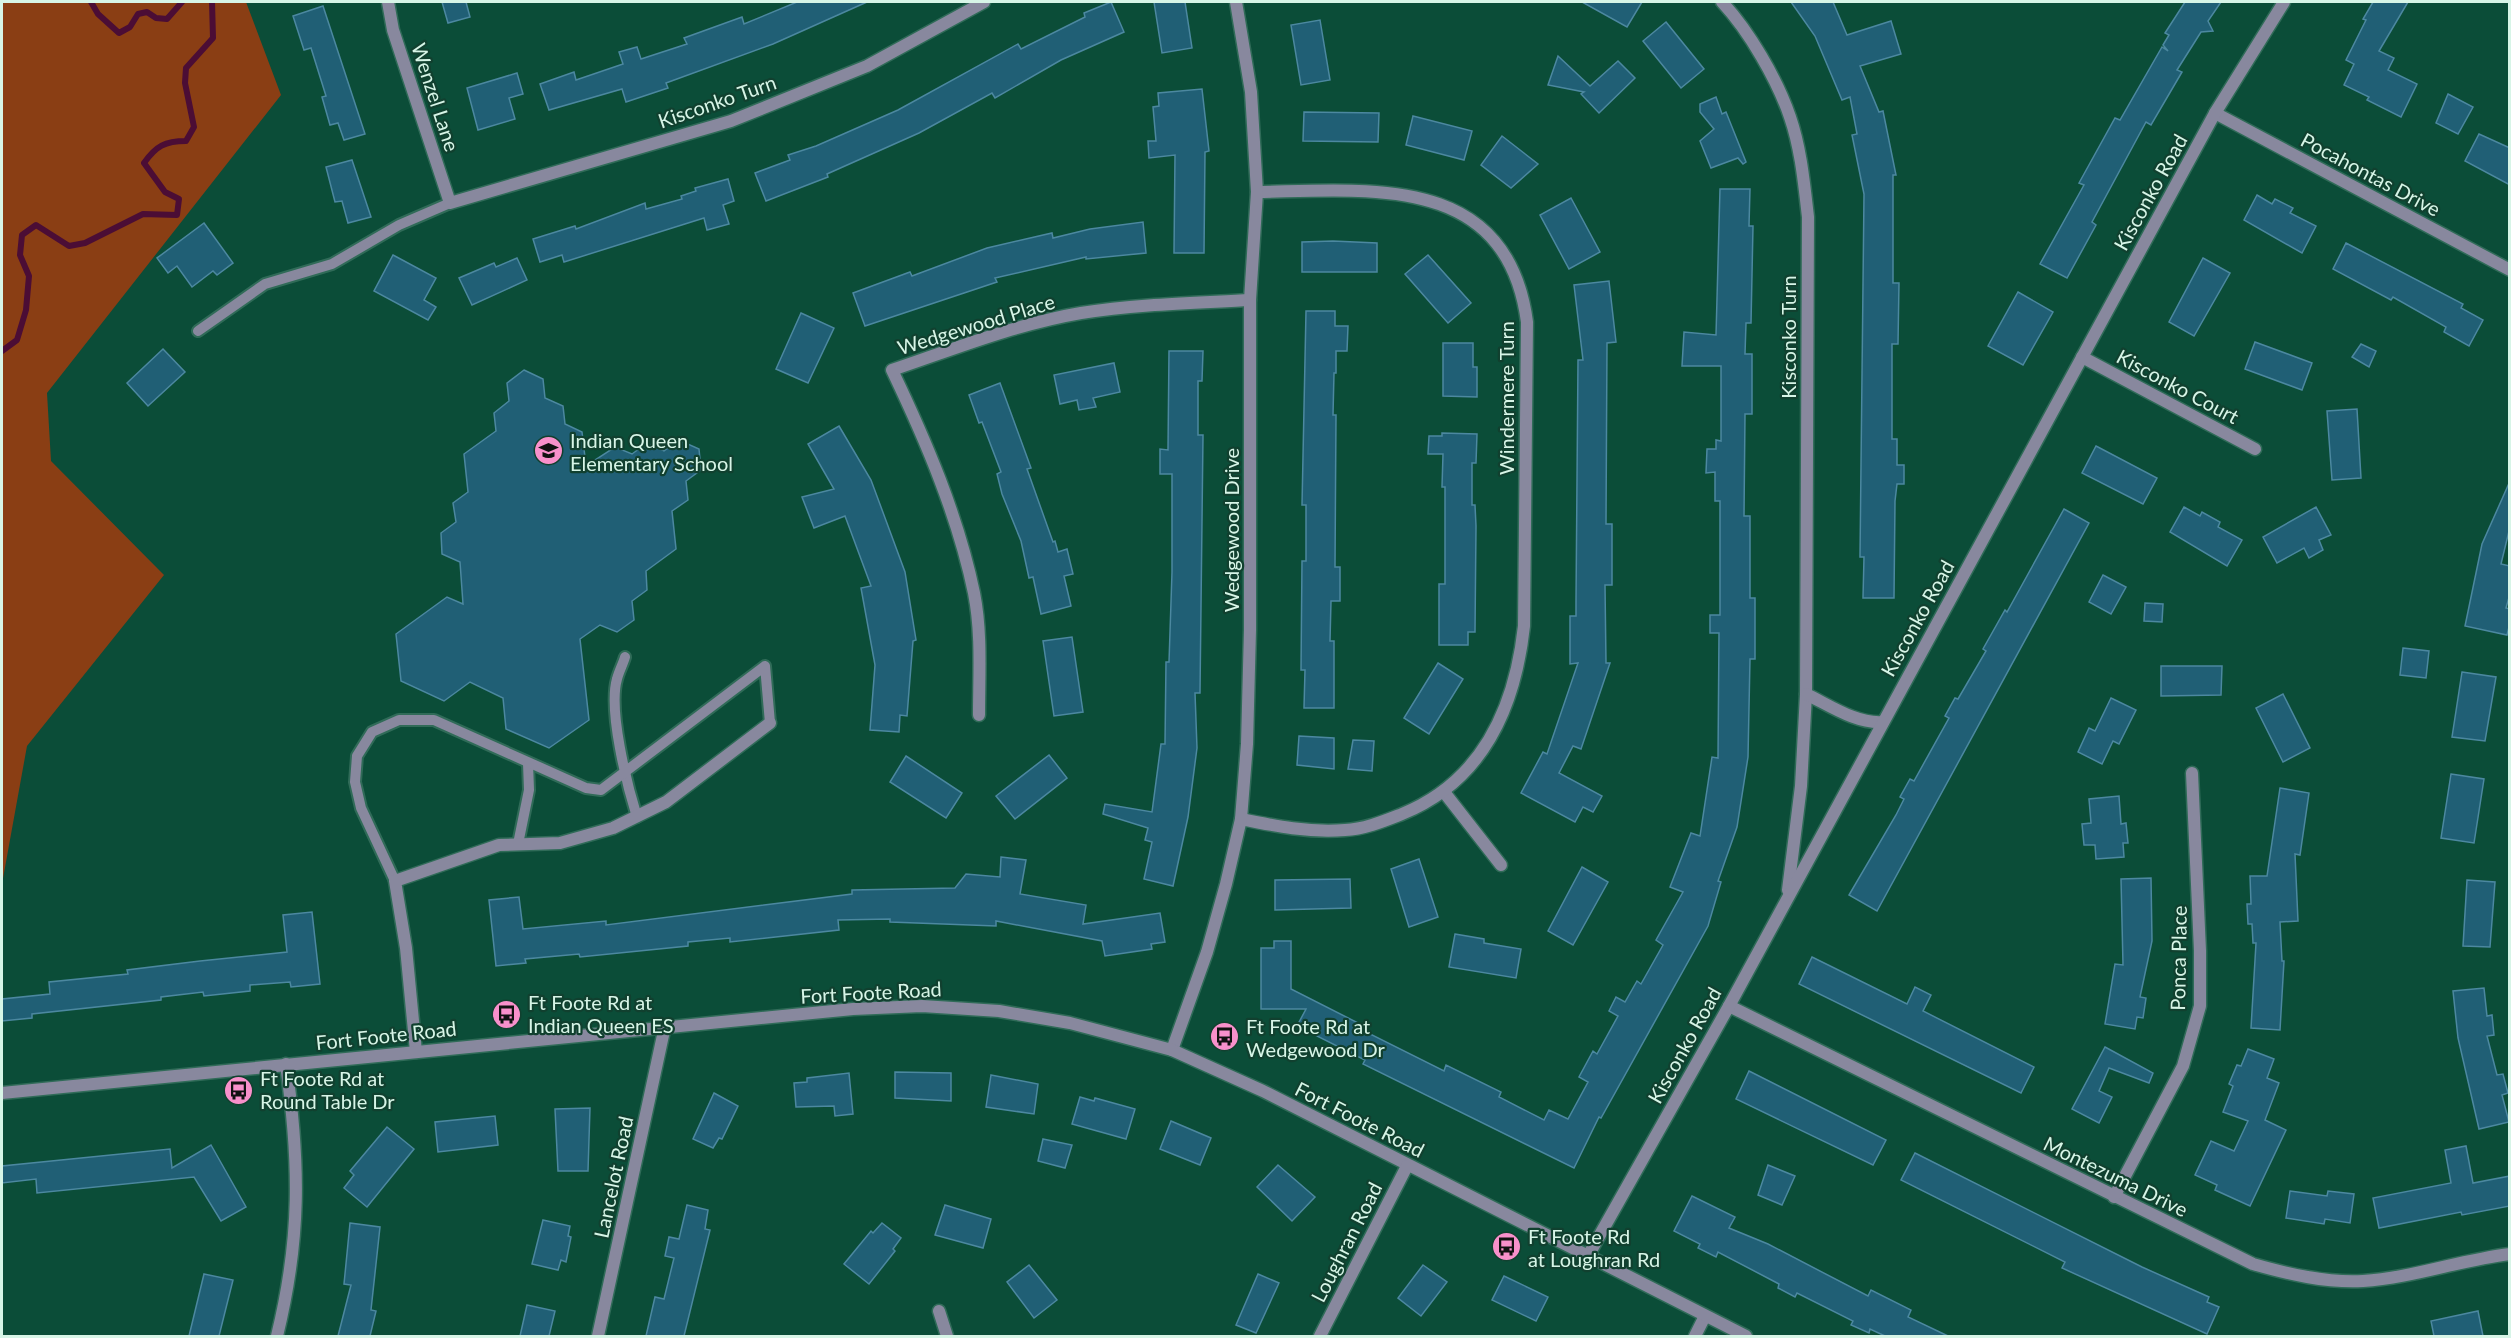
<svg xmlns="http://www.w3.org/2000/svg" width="2511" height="1338" font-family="Lato,sans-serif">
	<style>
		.green { fill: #8a3e14 }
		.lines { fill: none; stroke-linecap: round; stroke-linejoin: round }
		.stream { stroke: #4b0d35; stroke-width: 6 }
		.building { fill: #205f75; stroke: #4c88a0; stroke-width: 1.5 }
		.service-casing { stroke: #306b58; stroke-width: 14 }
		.minor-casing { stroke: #306b58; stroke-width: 15 }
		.tertiary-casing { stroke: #306b58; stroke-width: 15 }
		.service { stroke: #88889e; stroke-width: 10 }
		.minor { stroke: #88889e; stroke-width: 12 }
		.tertiary { stroke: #88889e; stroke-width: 12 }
		.labels { text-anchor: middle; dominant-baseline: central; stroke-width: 4.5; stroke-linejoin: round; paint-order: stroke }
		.street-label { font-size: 20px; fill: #d7f5e7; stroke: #11402f }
		.poi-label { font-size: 20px; fill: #d7f5e7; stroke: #11402f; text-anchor: start }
	</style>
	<rect width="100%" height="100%" fill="#0b4d38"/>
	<polygon class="green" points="2,2 246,2 281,95 47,393 51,461 164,575 27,746 2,884"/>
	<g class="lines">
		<g class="stream">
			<polyline points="91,2 98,14 119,33 130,27 138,14 147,12 156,18 167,19 182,2"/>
			<path d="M2,351L17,340L26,310L29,276L20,255L22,235L36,225L69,246L85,243L143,214L177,215L179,199L165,192L144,163C156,146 165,141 186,141L194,127L185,83L186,68L213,38L212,2"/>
		</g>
	</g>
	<g class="building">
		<polygon points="442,2 466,2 470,17 448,23"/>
		<polygon points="797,2 867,2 773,44 666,83 668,88 626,102 622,89 549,110 540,84 574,72 576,80 623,64 619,52 637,47 641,59 687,44 684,38 742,17 744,24"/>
		<polygon points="1111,2 1124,32 1061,60 995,98 992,93 919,133 827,174 828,177 766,201 755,173 790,160 788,155 816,146 898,110 1018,44 1021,49 1085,17 1084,13"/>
		<polygon points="1154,2 1185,2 1192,48 1162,53"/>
		<polygon points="1582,2 1642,2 1627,27"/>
		<polygon points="1791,2 1833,2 1847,35 1891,21 1901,54 1860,66 1879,112 1883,111 1896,175 1893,175 1893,283 1899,283 1898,344 1892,344 1892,439 1897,439 1897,465 1904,465 1904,484 1897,484 1895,501 1894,598 1863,598 1864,557 1860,557 1864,194 1852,135 1857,134 1850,97 1842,100 1815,36"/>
		<polygon points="2185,2 2221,2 2208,21 2213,31 2201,32 2177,70 2182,72 2151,125 2146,122 2092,222 2096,225 2067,278 2040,264 2084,185 2079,183 2115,118 2120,120 2162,47 2168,51 2163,45 2169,35 2165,33"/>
		<polygon points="2373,2 2408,2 2379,51 2394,58 2388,70 2417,84 2401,117 2367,100 2369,97 2344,85 2354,64 2346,60 2366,20 2363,19"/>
		<polygon points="323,6 365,134 344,140 338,123 330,125 322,97 326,96 311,48 304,50 293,16"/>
		<polygon points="1320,20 1330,80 1301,85 1291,25"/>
		<polygon points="1666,22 1704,69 1681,88 1643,41"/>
		<polygon points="1558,56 1590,86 1618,61 1635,78 1599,113 1581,94 1584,92 1548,85"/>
		<polygon points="517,73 523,94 509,98 515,119 478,130 467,88"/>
		<polygon points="1202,89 1209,151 1205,152 1204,253 1174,253 1175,155 1149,158 1148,141 1156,141 1153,107 1159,106 1158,93"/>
		<polygon points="2448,94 2473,107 2458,134 2436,123"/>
		<polygon points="1716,97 1722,114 1726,112 1746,162 1743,164 1738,158 1711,168 1700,141 1714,129 1700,112 1700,104"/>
		<polygon points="1304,112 1379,113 1378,142 1303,141"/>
		<polygon points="1413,116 1472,131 1464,160 1406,145"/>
		<polygon points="2479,134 2510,148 2510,185 2465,161"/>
		<polygon points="1502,136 1538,164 1511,188 1481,165"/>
		<polygon points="352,160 371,217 348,223 342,201 335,202 326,167"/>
		<polygon points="728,179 734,201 723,205 729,224 707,230 704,218 564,262 562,255 540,262 533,239 575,226 576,229 645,203 646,209 682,199 681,196 696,191 695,188"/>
		<polygon points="1720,189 1750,189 1749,226 1753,226 1751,323 1746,323 1745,354 1752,354 1752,414 1745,414 1744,516 1750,516 1750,598 1755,598 1755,659 1750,659 1748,757 1737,827 1718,881 1721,882 1708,926 1601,1118 1599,1117 1574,1168 1363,1064 1365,1060 1297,1026 1306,1009 1261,1009 1261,948 1274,948 1274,941 1291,941 1291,989 1366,1027 1364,1031 1444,1071 1446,1065 1501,1092 1499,1097 1544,1120 1549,1110 1568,1119 1588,1082 1579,1077 1593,1051 1597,1054 1618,1016 1609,1011 1616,997 1625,1002 1637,981 1641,984 1663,945 1656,940 1683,892 1670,887 1691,833 1700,836 1712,757 1718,758 1719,633 1710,633 1710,615 1720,615 1720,501 1715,501 1715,472 1706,473 1707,449 1716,449 1716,440 1721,441 1721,366 1682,366 1684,332 1716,335"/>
		<polygon points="2257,195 2272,204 2275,199 2293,208 2290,213 2316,226 2302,253 2244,220"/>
		<polygon points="1571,198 1600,252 1569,269 1540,215"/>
		<polygon points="1143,222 1146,253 1086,259 1086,257 995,278 997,282 865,326 853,293 910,272 912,276 987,248 1052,233 1053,238 1090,229"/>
		<polygon points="204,223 233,263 217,275 213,271 192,287 177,266 168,273 157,258"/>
		<polygon points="1333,241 1377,243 1377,272 1302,272 1302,242"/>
		<polygon points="2346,243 2463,304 2461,308 2483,320 2469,346 2444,332 2446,327 2393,297 2391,300 2333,269"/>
		<polygon points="393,255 436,278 424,300 436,307 428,320 374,291"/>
		<polygon points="1428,255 1471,303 1448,323 1405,274"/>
		<polygon points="517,258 527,280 472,305 459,278 494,263 496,267"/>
		<polygon points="2203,258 2230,273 2194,336 2169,322"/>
		<polygon points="1609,281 1616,342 1607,343 1606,524 1612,524 1612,585 1605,585 1606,663 1610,663 1581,749 1573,746 1559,773 1602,796 1593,812 1583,807 1575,822 1521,793 1543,752 1547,754 1578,663 1570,664 1570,616 1576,616 1576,602 1578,360 1583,360 1574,285"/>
		<polygon points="2018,292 2053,312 2023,365 1988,346"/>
		<polygon points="1306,311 1335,311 1335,326 1348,326 1347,351 1336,351 1336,373 1334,373 1333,415 1336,415 1335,567 1340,567 1340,601 1331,601 1330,641 1334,641 1334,708 1304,708 1305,670 1301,670 1302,561 1306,561 1306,505 1302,505"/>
		<polygon points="801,313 834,328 808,383 776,369"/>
		<polygon points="2255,342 2312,363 2302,390 2245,369"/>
		<polygon points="1443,343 1473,343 1473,367 1477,367 1477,397 1443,396"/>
		<polygon points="2361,344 2376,351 2369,367 2352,357"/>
		<polygon points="163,349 185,372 148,406 127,383"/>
		<polygon points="1169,351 1203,351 1202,381 1198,381 1198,435 1203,435 1200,693 1195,693 1197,748 1188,817 1173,886 1144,879 1152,842 1145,840 1148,828 1103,814 1105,804 1152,812 1161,744 1165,744 1166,662 1169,662 1172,572 1172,474 1160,474 1160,449 1168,450"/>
		<polygon points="1114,363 1120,392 1093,398 1096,407 1079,410 1077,400 1060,404 1054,375"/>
		<polygon points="524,370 543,379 545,398 563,406 565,424 582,432 586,466 615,447 632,454 647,443 664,451 679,440 699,449 701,470 686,481 688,500 672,511 676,549 646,571 647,590 632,601 634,620 617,632 600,625 580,639 589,720 549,748 506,729 503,698 470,682 444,701 401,681 396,634 447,597 463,604 460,562 442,554 441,533 456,522 453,503 468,492 464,454 496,431 494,413 509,401 507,383"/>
		<polygon points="1000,383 1031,468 1027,469 1053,542 1055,541 1058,552 1067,549 1073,574 1064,576 1071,606 1041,614 1033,577 1029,578 1021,541 1002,494 997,474 1001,472 982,422 979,423 969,395"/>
		<polygon points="2357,409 2361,478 2332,480 2327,411"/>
		<polygon points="839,426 871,480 905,572 916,640 913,641 907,716 900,715 899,732 870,730 875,665 861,588 871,586 845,516 814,528 802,497 834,489 808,444"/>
		<polygon points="1442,433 1477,434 1476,463 1472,463 1472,505 1475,505 1476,526 1475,632 1468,632 1468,645 1439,645 1439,584 1445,584 1445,487 1442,487 1443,454 1428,454 1429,436 1442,436"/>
		<polygon points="2096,446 2157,478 2143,504 2082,473"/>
		<polygon points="2510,481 2510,527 2501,564 2510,566 2510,594 2506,608 2510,609 2510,623 2507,635 2465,626 2482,544"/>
		<polygon points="2184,507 2200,516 2202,512 2220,522 2218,527 2242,540 2227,566 2170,532"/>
		<polygon points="2316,507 2331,535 2319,540 2323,550 2309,558 2304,548 2277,563 2263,537"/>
		<polygon points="2064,509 2089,523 1877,911 1849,895 1896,815 1904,799 1900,797 1910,779 1914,781 1949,718 1945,716 1955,698 1958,699 1986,651 1983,649 2005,610 2007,612"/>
		<polygon points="2103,575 2126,587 2111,614 2089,602"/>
		<polygon points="2145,603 2163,604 2162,622 2144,621"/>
		<polygon points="1072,637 1083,712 1054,716 1043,641"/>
		<polygon points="2403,648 2429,651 2426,678 2400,675"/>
		<polygon points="1438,663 1463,679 1429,734 1404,718"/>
		<polygon points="2161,666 2222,666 2221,695 2161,696"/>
		<polygon points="2462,672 2496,677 2485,741 2452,737"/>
		<polygon points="2283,694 2310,748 2283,762 2256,708"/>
		<polygon points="2111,698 2136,710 2119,744 2113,741 2102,764 2078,752 2089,728 2095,731"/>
		<polygon points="1299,736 1334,738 1334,769 1297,765"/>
		<polygon points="1353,740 1374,741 1372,771 1348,769"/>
		<polygon points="1049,755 1067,778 1015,819 996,796"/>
		<polygon points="906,756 962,793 946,818 890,782"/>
		<polygon points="2451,774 2484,779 2474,843 2441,838"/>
		<polygon points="2280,788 2309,793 2300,855 2295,854 2298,921 2280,922 2282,961 2284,961 2280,1030 2251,1028 2256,943 2253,943 2252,924 2248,924 2247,904 2251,904 2250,876 2267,876"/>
		<polygon points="2119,796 2121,824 2126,823 2128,843 2123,843 2124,857 2096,859 2095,845 2084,845 2082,824 2091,823 2089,799"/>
		<polygon points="1001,857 1026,860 1020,894 1086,905 1083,924 1160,913 1165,942 1151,944 1152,949 1105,956 1102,941 996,921 996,926 890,922 890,919 838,920 839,930 730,942 730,938 688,942 688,946 580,957 579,954 525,959 526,963 496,966 489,900 519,897 523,929 606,921 606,925 852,894 852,890 955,888 966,874 1000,877"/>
		<polygon points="1419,859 1438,917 1409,927 1391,869"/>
		<polygon points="1582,867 1608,882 1573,945 1548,931"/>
		<polygon points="2151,878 2152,941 2140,997 2146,998 2143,1018 2137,1017 2135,1029 2105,1024 2115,964 2123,965 2121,879"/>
		<polygon points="1350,879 1351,908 1275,910 1275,880"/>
		<polygon points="2467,880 2495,882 2490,947 2463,946"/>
		<polygon points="312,912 320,984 291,987 290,982 250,985 250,991 204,996 203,992 161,997 161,1000 32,1014 32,1018 2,1021 2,999 50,994 49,982 128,974 127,970 200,961 287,952 283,915"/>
		<polygon points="1455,934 1484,939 1484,943 1521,949 1516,978 1449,967"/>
		<polygon points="1812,957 1907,1004 1915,987 1931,995 1923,1011 2034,1067 2021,1093 1799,984"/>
		<polygon points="2484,988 2487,1016 2492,1015 2494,1035 2487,1036 2497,1075 2503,1074 2508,1093 2502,1095 2509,1122 2479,1129 2458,1038 2453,991"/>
		<polygon points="2105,1047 2153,1073 2149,1083 2109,1068 2099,1091 2112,1097 2099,1123 2072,1109"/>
		<polygon points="2248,1049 2274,1059 2267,1078 2279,1083 2265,1120 2286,1130 2250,1206 2215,1190 2217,1185 2195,1175 2211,1141 2234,1151 2248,1121 2223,1112 2233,1086 2229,1084 2237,1065 2241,1066"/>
		<polygon points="1749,1071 1886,1140 1873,1165 1736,1099"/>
		<polygon points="895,1072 951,1073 951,1101 895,1098"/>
		<polygon points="849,1073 853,1114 835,1116 834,1106 796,1107 794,1083 807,1082 807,1078"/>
		<polygon points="991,1075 1038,1084 1034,1114 986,1107"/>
		<polygon points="714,1093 738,1106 722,1139 719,1138 713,1148 693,1139"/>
		<polygon points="1080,1097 1094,1101 1095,1098 1135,1109 1126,1139 1072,1124"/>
		<polygon points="590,1108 588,1171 558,1171 555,1109"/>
		<polygon points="495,1116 498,1145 438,1152 435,1122"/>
		<polygon points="1171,1121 1211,1138 1200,1165 1160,1149"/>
		<polygon points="387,1127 414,1149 367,1207 344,1188 354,1175 350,1171"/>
		<polygon points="1043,1139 1072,1145 1065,1168 1038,1161"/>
		<polygon points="211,1145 246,1207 221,1221 194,1177 37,1193 36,1179 2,1183 2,1166 170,1149 172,1168"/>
		<polygon points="2466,1146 2473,1183 2510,1176 2510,1206 2462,1215 2461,1212 2379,1228 2373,1198 2451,1183 2445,1150"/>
		<polygon points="1915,1153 2142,1267 2209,1297 2207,1302 2219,1307 2207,1334 2062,1268 2065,1262 1901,1180"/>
		<polygon points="1278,1165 1315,1197 1292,1221 1257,1187"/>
		<polygon points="1768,1165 1795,1176 1782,1205 1758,1195"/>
		<polygon points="2290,1191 2327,1196 2328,1191 2354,1194 2350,1223 2325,1219 2324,1224 2286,1218"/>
		<polygon points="1692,1196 1735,1217 1729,1228 1768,1244 1868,1296 1871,1290 1911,1310 1908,1317 1948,1336 1885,1336 1870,1329 1869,1333 1851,1325 1853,1321 1797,1293 1795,1297 1778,1288 1779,1284 1718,1252 1716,1257 1698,1248 1700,1244 1674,1231"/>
		<polygon points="687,1205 708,1210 705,1229 710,1230 684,1336 646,1336 655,1297 664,1299 674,1258 665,1256 669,1237 679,1239"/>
		<polygon points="945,1205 991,1219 983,1248 935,1235"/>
		<polygon points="543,1220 570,1226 568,1236 571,1237 566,1262 561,1260 558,1270 532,1264"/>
		<polygon points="350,1223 380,1227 371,1310 376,1311 370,1336 338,1336 351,1285 344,1284"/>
		<polygon points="882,1223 901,1238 893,1249 895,1251 869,1284 844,1264 871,1231 873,1233"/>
		<polygon points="1029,1265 1057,1300 1034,1318 1007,1282"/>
		<polygon points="1423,1265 1447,1282 1421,1316 1398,1298"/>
		<polygon points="204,1274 233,1280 219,1336 189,1336"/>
		<polygon points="1258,1274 1279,1283 1256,1333 1236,1325"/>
		<polygon points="1504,1276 1548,1297 1536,1321 1492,1300"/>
		<polygon points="527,1305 555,1311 549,1336 520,1336"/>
		<polygon points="2478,1311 2483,1336 2434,1336 2431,1321"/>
	</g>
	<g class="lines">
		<defs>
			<g id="service">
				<polyline points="198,331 265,284 332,264 399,225 450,203"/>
				<path d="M625,657C623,664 619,671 617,679C608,710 627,785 637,817"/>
				<polyline points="518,844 529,790 528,763"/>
				<polyline points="395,881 361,808 355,782 357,756 372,732 399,720 434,720 586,788 601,790 765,666 770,723"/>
			</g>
			<g id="minor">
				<polyline points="388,2 393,30 450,203 731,121 867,66 984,2"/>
				<path d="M1722,2C1749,31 1777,79 1790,117C1801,149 1804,183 1808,217L1806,694L1801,786L1788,890"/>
				<polyline points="2215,113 2510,270"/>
				<polyline points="2082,357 2255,449"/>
				<path d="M1806,694C1829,705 1856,724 1883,722"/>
				<path d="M979,715C979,675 982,633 974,593C958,516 926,441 892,370C954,349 1016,324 1081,313C1137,304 1194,303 1250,300"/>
				<polyline points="1444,792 1501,865"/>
				<path d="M1241,819C1275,826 1310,833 1345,830C1365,829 1384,821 1402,814C1483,781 1515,708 1524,626L1527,322C1507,173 1371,190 1257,192"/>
				<path d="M1729,1006L2253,1264C2288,1274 2326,1283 2363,1281C2412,1278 2460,1260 2510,1254"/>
				<polyline points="1172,1050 1207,952 1226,884 1241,819 1247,744 1250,630 1250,300 1257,192 1251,92 1236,2"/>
				<polyline points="416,1052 406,948 395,881 499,845 560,843 613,828 666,802 770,723"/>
				<polyline points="2114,1197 2183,1066 2200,1006 2200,951 2192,773"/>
				<polyline points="1588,1256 1729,1006 2215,113 2284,2"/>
				<polyline points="939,1311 947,1336"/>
				<path d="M277,1336C301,1238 300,1164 286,1064"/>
				<polyline points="598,1336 665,1026"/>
				<polyline points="1695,1336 1705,1316"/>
			</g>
			<g id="tertiary">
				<polyline points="2,1093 853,1009 922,1006 999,1011 1070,1023 1172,1050 1263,1091 1746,1336"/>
				<polyline points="1320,1336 1407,1166"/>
			</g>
		</defs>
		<use href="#service" class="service-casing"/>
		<use href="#minor" class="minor-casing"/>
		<use href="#tertiary" class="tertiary-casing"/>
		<use href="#service" class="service"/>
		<use href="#minor" class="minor"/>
		<use href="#tertiary" class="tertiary"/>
	</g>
	<defs>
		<symbol id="school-disc" viewBox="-11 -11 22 22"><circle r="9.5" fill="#f890cb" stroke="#11402f"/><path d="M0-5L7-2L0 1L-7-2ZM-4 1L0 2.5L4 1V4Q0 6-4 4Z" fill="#111"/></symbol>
		<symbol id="bus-disc" viewBox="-11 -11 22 22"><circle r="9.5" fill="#f890cb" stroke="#11402f"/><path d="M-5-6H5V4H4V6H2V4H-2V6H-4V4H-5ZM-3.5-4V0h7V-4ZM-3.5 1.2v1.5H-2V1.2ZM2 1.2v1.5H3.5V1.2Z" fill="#111"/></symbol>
	</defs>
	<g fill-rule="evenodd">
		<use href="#school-disc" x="532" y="434" width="33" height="33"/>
		<use href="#bus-disc" x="490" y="998" width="33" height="33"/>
		<use href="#bus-disc" x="1208" y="1020" width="33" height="33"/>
		<use href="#bus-disc" x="222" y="1074" width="33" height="33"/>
		<use href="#bus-disc" x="1490" y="1230" width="33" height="33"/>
	</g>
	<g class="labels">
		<g class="street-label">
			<text transform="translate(436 97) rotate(72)">Wenzel Lane</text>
			<text transform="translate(717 101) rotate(-19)">Kisconko Turn</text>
			<text transform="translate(2371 174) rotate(28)">Pocahontas Drive</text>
			<text transform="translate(2150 192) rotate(-61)">Kisconko Road</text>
			<text transform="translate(976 324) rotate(-17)">Wedgewood Place</text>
			<text transform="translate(1788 337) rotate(-90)">Kisconko Turn</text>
			<text transform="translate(2178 386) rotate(28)">Kisconko Court</text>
			<text transform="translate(1506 398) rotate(-90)">Windermere Turn</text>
			<text transform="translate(1231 530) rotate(-90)">Wedgewood Drive</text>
			<text transform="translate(1917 618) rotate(-61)">Kisconko Road</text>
			<text transform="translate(2178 958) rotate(-89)">Ponca Place</text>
			<text transform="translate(871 992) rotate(-3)">Fort Foote Road</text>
			<text transform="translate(386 1035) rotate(-6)">Fort Foote Road</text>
			<text transform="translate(1684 1045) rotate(-61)">Kisconko Road</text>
			<text transform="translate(1360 1119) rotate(27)">Fort Foote Road</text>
			<text transform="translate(2116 1176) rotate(26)">Montezuma Drive</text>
			<text transform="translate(613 1177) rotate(-78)">Lancelot Road</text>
			<text transform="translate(1346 1242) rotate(-63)">Loughran Road</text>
		</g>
		<g class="poi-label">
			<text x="570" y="440">Indian Queen<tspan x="570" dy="23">Elementary School</tspan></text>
			<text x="528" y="1002">Ft Foote Rd at<tspan x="528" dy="23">Indian Queen ES</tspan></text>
			<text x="1246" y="1026">Ft Foote Rd at<tspan x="1246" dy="23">Wedgewood Dr</tspan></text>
			<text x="260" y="1078">Ft Foote Rd at<tspan x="260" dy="23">Round Table Dr</tspan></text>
			<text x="1528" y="1236">Ft Foote Rd<tspan x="1528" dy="23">at Loughran Rd</tspan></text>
		</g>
	</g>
	<rect width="2511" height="1338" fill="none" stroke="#d7f5e7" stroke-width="6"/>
</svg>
